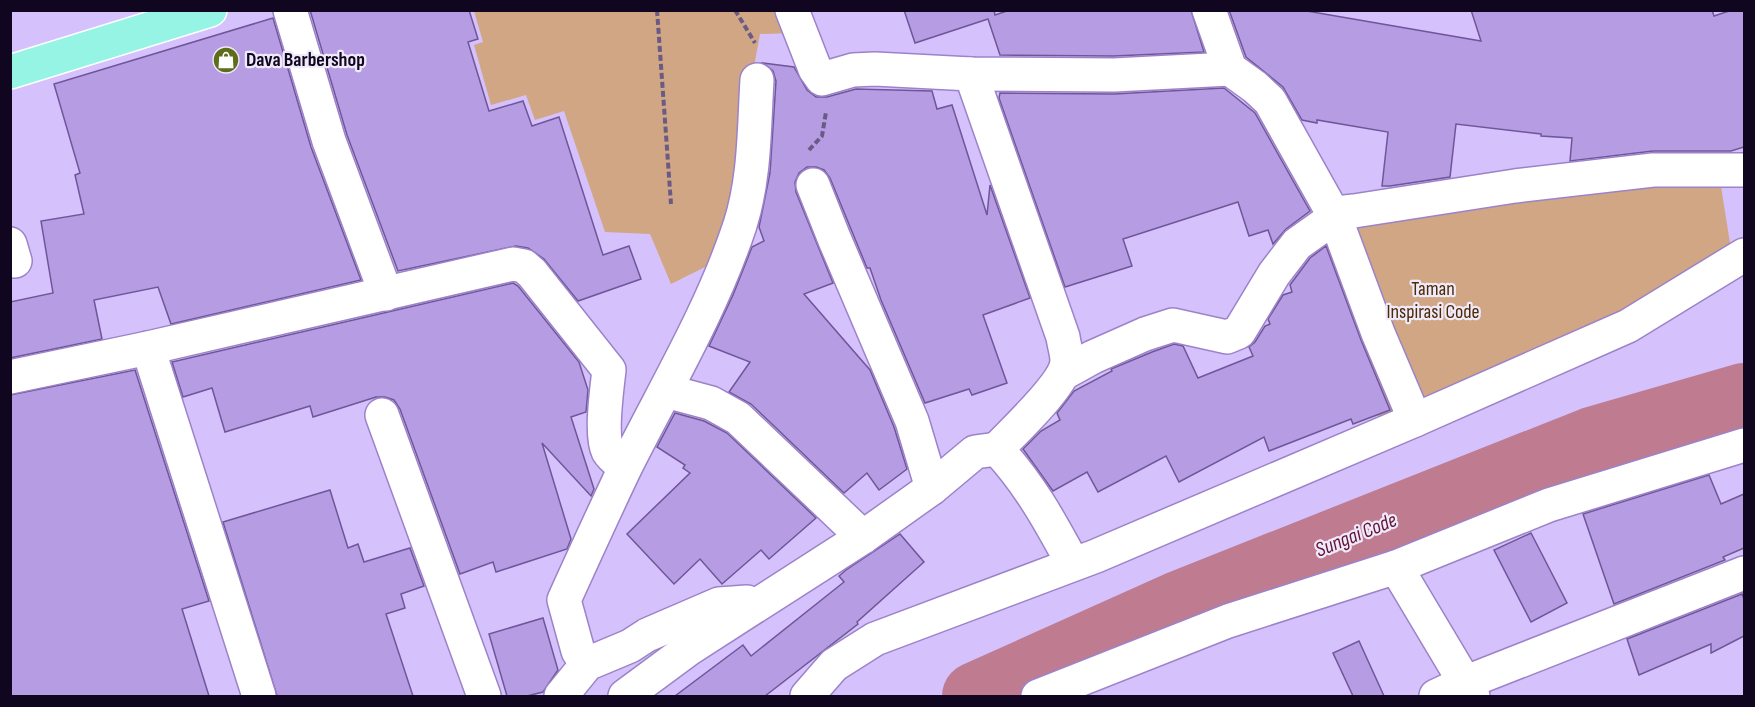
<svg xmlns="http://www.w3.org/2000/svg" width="1755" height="707" font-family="'Sofia Sans Condensed',sans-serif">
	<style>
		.green { fill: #d1a684 }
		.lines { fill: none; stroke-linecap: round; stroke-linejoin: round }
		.river { stroke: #bf7b90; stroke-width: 68 }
		.building { fill: #b59ce3; stroke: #705699; stroke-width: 1.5 }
		.minor-casing { stroke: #9c83c9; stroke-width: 36 }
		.major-casing { stroke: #fff; stroke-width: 36 }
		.path { stroke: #6a5b84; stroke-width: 4; stroke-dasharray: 6 3; stroke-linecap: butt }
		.minor { stroke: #fff; stroke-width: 33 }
		.major { stroke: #96f4e5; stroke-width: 33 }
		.labels { text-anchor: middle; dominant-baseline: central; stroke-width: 4.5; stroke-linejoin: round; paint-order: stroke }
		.poi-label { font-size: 20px; font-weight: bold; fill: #110620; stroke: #efeafa; text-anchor: start }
		.park-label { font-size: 20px; fill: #4c2904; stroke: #efeafa }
		.water-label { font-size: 21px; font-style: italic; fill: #651336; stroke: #efeafa }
	</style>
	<rect width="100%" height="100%" fill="#d5c1fc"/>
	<g class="green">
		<polygon points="474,11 787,11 796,33 760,34 753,72 741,71 739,164 711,264 671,284 650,234 605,232 564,111 535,120 526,95 491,105 474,45 483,42"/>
		<polygon points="1720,180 1733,262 1382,426 1310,260 1336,221 1515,186"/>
	</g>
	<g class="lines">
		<polyline class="river" points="976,696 1181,604 1592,441 1744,397"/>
	</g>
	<g class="building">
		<polygon points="310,10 469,10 478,39 468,42 489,111 523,101 532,126 559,117 603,255 629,246 641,279 578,301 544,259 528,248 516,246 398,271 347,135"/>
		<polygon points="904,10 994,10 995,15 1010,10 1191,10 1204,52 1114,56 1000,55 988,19 915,43"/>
		<polygon points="1229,10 1301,10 1481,41 1471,10 1712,10 1714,16 1732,10 1744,10 1744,147 1731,151 1653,151 1570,161 1572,138 1541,136 1541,134 1456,124 1450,177 1390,186 1382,186 1388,132 1317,120 1317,123 1302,120 1283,87 1246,57"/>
		<polygon points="273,18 311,147 361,280 171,324 158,287 94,300 102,339 10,358 10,302 53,293 41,221 84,214 75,175 80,173 54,84"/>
		<polygon points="763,63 794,67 807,90 816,97 827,97 856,89 932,91 937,109 952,105 987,215 990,185 1030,298 983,315 1007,383 972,395 969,389 925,403 881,300 870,268 867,268 830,178 824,170 816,167 807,167 799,173 795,182 796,192 833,283 804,294 870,370 894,427 907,469 879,490 867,473 844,493 751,404 729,392 750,362 709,346 733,295 752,247 764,241 759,227 770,173 776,81 773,71"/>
		<polygon points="1224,88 1255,113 1310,211 1286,229 1273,244 1268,230 1249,236 1238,202 1123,239 1132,266 1065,287 999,98 1000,93 1114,94"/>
		<polygon points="1326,246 1361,340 1390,410 1353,424 1351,419 1269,451 1264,437 1179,482 1166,456 1098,492 1087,472 1053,491 1023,449 1041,431 1060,420 1057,413 1074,391 1112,371 1111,369 1152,352 1174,344 1183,346 1198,378 1253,356 1249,347 1255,342 1265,326 1270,324 1268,319 1283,295 1292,292 1290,285 1310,258"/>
		<polygon points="513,283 518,286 579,362 588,390 586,412 571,417 594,489 591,496 542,443 571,539 567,549 496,572 493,562 460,574 400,409 394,400 385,397 376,397 313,417 310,406 225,432 212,388 183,397 172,362"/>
		<polygon points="135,370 209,601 182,609 209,696 10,696 10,395"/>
		<polygon points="675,413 704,421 727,433 816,518 769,559 761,550 722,584 700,559 674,584 627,534 690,473 683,468 685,465 657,447"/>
		<polygon points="1709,475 1721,504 1744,494 1744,548 1723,557 1725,560 1614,604 1583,514"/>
		<polygon points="330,490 348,548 358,544 364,562 410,548 424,586 401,594 405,608 386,614 413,696 277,696 223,522"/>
		<polygon points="1531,533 1567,603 1531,622 1494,550"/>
		<polygon points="900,534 924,562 857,622 858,624 765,696 675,696 743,645 751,656 844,582 839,576 846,570"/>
		<polygon points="1742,594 1744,599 1744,636 1711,653 1711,644 1639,675 1627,639"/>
		<polygon points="543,618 558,670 543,692 527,696 507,696 489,634"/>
		<polygon points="1359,641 1384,696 1353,696 1333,653"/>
	</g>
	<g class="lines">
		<defs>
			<g id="minor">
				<polyline points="290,10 329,141 386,294"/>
				<polyline points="792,10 815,69 822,79 853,70 875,69 971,74 1114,75 1230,69"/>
				<path d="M971,74L1063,337C1064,345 1067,353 1067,361C1066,383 1014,431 997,449"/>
				<polyline points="813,185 834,238 912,421 932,488"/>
				<polyline points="10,244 15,261"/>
				<polyline points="148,348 259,696"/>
				<polyline points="1064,373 1093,357 1145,334 1173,325 1227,337 1239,332 1274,274 1297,244 1335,217 1270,101 1255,87 1230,69 1209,10"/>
				<path d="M10,377L148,348L513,264L524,266L532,273L609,370C607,388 600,435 608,451C612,458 620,463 625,467"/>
				<polyline points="666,391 711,403 738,418 863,537"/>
				<polyline points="382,415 484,696"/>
				<polyline points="1415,420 1378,333 1335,217 1345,212 1354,211 1515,186 1653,170 1744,170"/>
				<polyline points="1396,567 1549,505 1744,445"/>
				<path d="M587,664L578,651L564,600C584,556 604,512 625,468C665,388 712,310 740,225C755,178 754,129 757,80"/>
				<polyline points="561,696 587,664 630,646 647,635 719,604 747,602"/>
				<path d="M625,696L690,648L863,537L932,488L975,452L997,449C1029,483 1051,523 1073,564"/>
				<polyline points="807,696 834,665 875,639 1096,556 1415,420 1628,326 1744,255"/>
				<polyline points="1038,696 1228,621 1396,567 1473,696"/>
				<polyline points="1436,696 1464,683 1744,573"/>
			</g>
			<polyline id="major" points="10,72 210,10"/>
		</defs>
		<use href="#minor" class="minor-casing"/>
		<use href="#major" class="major-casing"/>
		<g class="path">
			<polyline points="657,10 671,204"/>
			<polyline points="735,10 755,43"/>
			<polyline points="809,150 822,136 826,112"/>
		</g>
		<use href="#minor" class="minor"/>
		<use href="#major" class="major"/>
	</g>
	<defs>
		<symbol id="shop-disc" viewBox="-11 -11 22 22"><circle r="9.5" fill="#5d6d19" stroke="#efeafa"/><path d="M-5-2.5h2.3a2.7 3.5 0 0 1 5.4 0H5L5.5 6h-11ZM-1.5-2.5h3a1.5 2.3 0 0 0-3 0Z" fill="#fff"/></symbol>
	</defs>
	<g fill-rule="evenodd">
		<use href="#shop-disc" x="211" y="45" width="30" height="30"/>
	</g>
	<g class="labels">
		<g class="poi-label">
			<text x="246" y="60">Dava Barbershop</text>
		</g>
		<g class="park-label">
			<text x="1433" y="289">Taman<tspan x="1433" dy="23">Inspirasi Code</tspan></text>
		</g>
		<g class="water-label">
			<text transform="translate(1356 535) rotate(-22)">Sungai Code</text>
		</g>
	</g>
	<rect width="1755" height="707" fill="none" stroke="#110620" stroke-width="24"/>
</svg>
